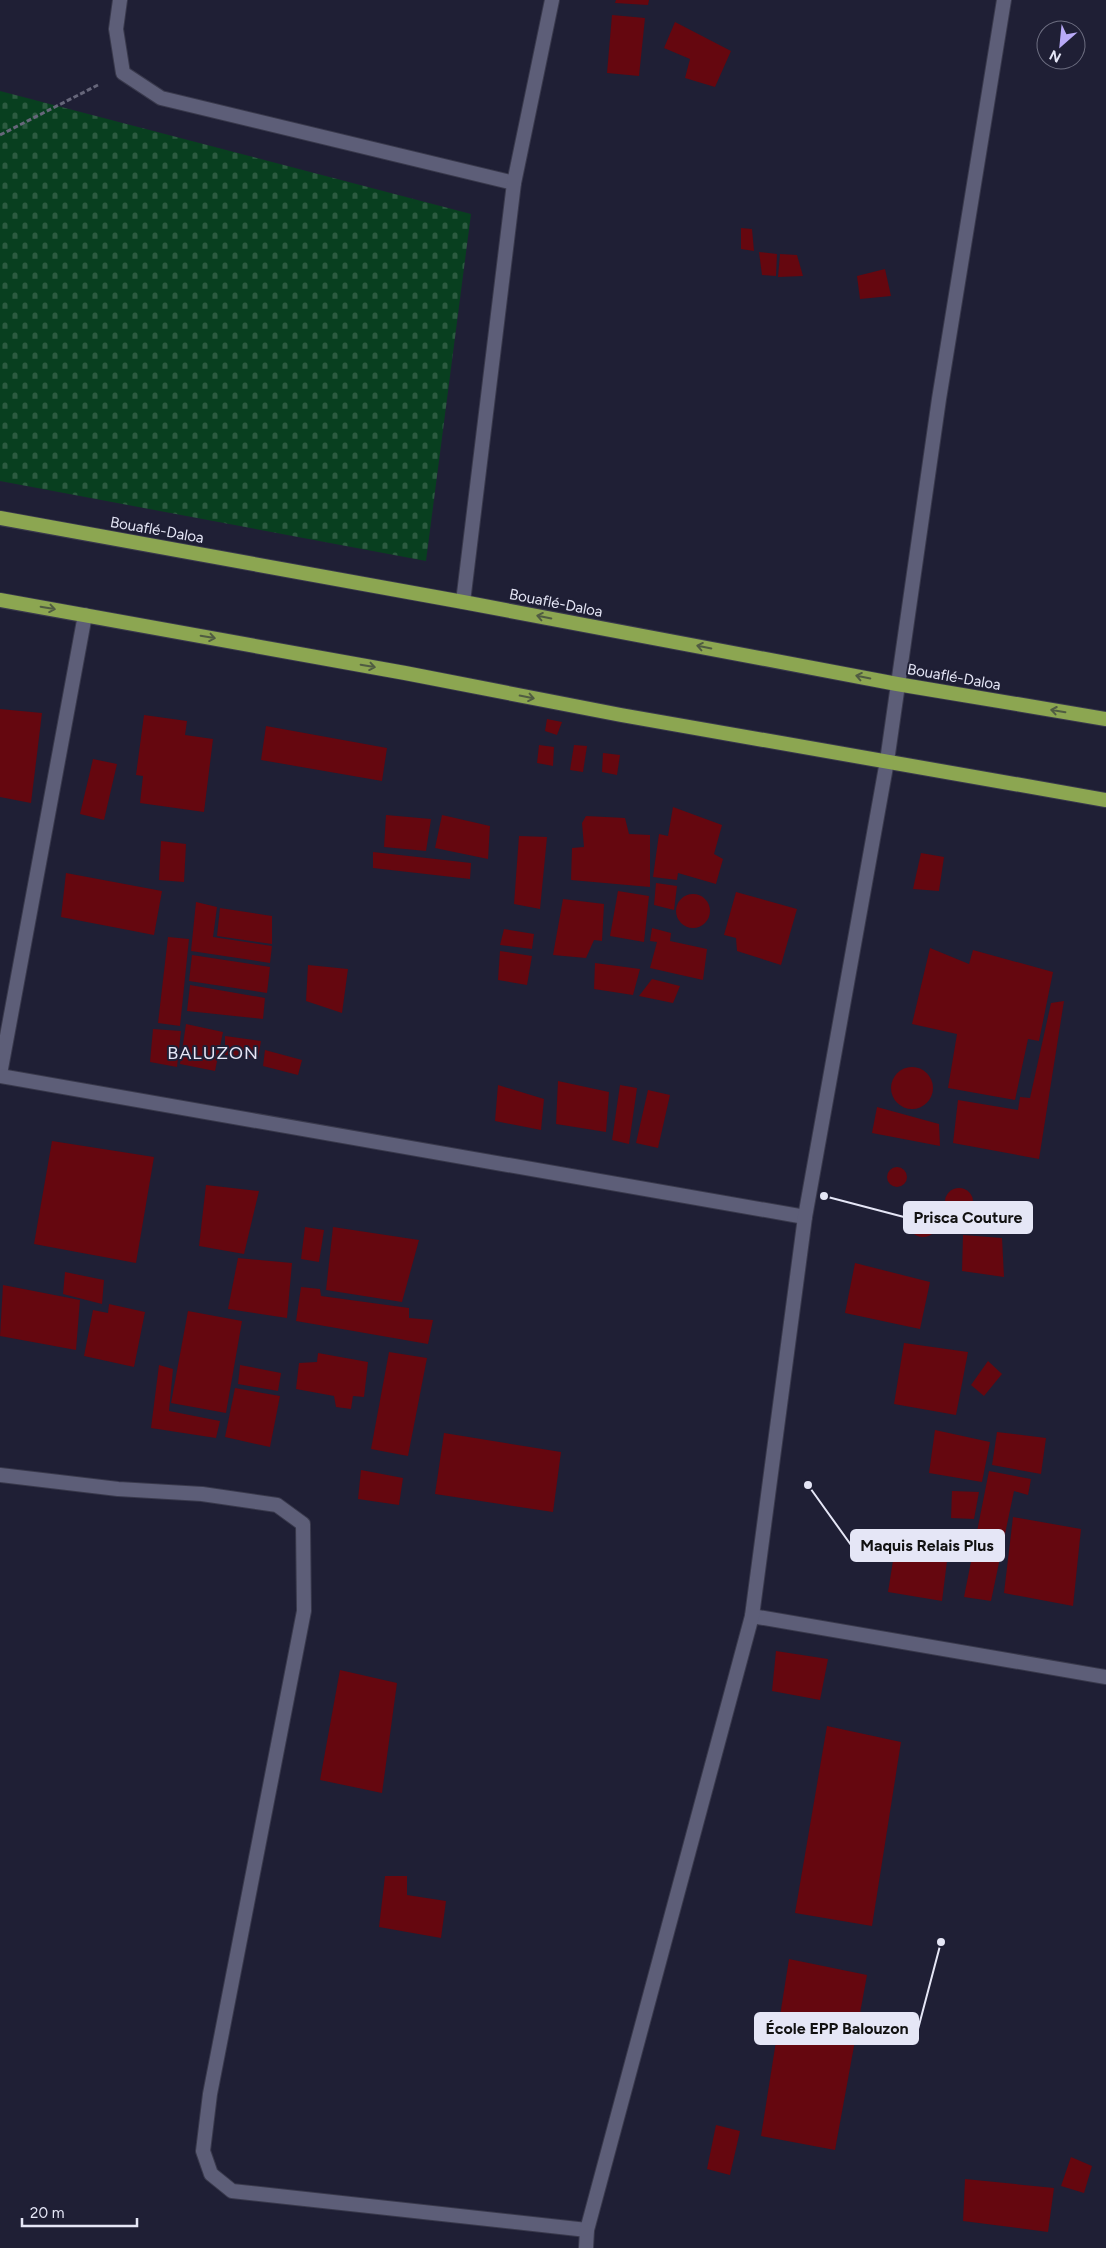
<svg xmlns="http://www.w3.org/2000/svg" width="1106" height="2248" font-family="Figtree,sans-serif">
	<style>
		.cemetery { fill: url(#cemetery-stones) }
		.building { fill: #65070f }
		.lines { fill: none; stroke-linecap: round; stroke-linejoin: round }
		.minor-casing { stroke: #39394c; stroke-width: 16 }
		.trunk-casing { stroke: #39394c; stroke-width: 16 }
		.path { stroke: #66667a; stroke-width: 3; stroke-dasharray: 5 2.5; stroke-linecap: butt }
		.minor { stroke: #5d5e78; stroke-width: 14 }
		.trunk { stroke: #8ca651; stroke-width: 14 }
		.oneway { stroke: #505c42 }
		.labels { text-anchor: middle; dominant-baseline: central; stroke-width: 4; stroke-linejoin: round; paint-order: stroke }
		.street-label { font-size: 15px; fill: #e5e6f6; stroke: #1f1f35 }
		.quarter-label { font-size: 18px; letter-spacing: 1px; fill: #e5e6f6; stroke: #1f1f35 }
		.leader { fill: none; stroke: #e5e6f6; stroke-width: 2 }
		.callout-dot { fill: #e5e6f6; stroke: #1f1f35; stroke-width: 2 }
		.callout { fill: #e5e6f6; stroke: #e5e6f6; stroke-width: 2 }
		.callout-label { font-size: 16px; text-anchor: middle; font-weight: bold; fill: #111 }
	</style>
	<defs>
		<pattern id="cemetery-stones" width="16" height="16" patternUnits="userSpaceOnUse" patternTransform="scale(1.25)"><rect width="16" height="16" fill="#083f1f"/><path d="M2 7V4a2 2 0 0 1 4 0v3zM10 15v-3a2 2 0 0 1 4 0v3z" fill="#2c5b40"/></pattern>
	</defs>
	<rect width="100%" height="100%" fill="#1f1f35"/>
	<polygon class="cemetery" points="0,91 471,214 426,561 0,481"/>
	<g class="building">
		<polygon points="616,0 649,0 648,5 615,3"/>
		<polygon points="612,15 645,18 639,76 607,73"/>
		<polygon points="675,22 731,51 715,87 685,78 690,59 664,48"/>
		<polygon points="741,228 752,229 754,251 741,249"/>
		<polygon points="759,252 777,254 776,276 762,275"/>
		<polygon points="780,254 797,255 803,276 778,277"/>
		<polygon points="885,269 891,296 860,299 857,276"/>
		<polygon points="0,709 42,713 31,803 0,797"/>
		<polygon points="144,715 187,721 185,735 213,739 204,812 140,803 143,776 136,775"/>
		<polygon points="547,719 562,722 557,735 545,731"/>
		<polygon points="266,726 387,748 382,781 261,760"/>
		<polygon points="539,745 554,747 553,766 537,763"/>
		<polygon points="574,745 587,746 583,772 570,770"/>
		<polygon points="603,753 620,755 617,775 602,772"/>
		<polygon points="93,759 117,764 104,820 80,814"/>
		<polygon points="673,807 722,825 714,854 723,859 716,884 678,873 677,880 653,877 659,834 668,836"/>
		<polygon points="386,815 431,819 426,851 384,847"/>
		<polygon points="442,815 490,826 488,859 435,848"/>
		<polygon points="586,816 625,818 629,834 650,835 650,887 571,880 572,848 584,847 582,823"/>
		<polygon points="519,836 547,837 540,909 514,904"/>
		<polygon points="161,841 186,844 184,882 159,880"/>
		<polygon points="373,852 471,863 470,879 373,868"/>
		<polygon points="921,853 944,857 939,891 913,889"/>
		<polygon points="66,873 162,891 154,935 61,917"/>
		<polygon points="656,883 677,886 674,910 654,905"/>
		<polygon points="618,891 649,896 644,942 610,936"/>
		<polygon points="736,892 797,909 781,965 737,951 736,938 724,935"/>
		<circle cx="693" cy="911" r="17"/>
		<polygon points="563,899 604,904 602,941 594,940 586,958 553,955"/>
		<polygon points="196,902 217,907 213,937 272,946 270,963 191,951"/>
		<polygon points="220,908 272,916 272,944 217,936"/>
		<polygon points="652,928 671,933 670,941 707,949 703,980 650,968 657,942 650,941"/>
		<polygon points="504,929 534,934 532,949 500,945"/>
		<polygon points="168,937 189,939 180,1026 158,1023"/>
		<polygon points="930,948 969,964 973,950 1053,972 1039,1041 1028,1039 1015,1100 948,1088 957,1034 912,1024"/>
		<polygon points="500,951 532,956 527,985 498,980"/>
		<polygon points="192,955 270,967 267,993 189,981"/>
		<polygon points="595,963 640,969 633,995 594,989"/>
		<polygon points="308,965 348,969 342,1013 306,1001"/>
		<polygon points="652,979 680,986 673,1003 639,996"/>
		<polygon points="190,985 265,998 263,1019 187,1011"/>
		<polygon points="1064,1001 1039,1159 953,1143 958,1100 1018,1110 1020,1097 1030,1098 1051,1003"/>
		<polygon points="186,1024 223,1032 215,1071 180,1064"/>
		<polygon points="153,1029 181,1031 177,1067 150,1062"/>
		<polygon points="225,1036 261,1041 258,1058 225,1055"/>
		<polygon points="265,1050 302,1060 298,1075 263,1066"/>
		<circle cx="912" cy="1088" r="21"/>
		<polygon points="558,1081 609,1092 606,1132 556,1124"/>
		<polygon points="498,1085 544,1099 541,1130 495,1121"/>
		<polygon points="620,1085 637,1088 629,1144 612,1140"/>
		<polygon points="648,1090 670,1095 658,1148 636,1143"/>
		<polygon points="877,1107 939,1124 940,1146 872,1133"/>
		<polygon points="52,1141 154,1157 136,1263 34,1244"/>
		<circle cx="897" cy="1177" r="10"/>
		<polygon points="206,1185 259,1191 244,1254 199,1246"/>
		<circle cx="959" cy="1202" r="14"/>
		<circle cx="923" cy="1221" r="16"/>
		<polygon points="305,1227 324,1230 319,1262 301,1259"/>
		<polygon points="333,1227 419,1240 402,1302 326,1290"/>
		<polygon points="963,1235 1002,1238 1004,1277 962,1271"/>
		<polygon points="238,1258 292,1263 287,1318 228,1309"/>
		<polygon points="855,1263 930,1282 920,1329 845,1313"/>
		<polygon points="65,1272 104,1280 102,1304 63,1294"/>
		<polygon points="3,1285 80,1300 76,1350 0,1336"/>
		<polygon points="301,1287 320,1289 321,1296 409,1308 409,1318 433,1320 428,1344 296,1321"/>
		<polygon points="109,1304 145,1312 134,1367 84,1356 93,1310 108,1313"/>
		<polygon points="188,1311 242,1321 226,1413 171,1403"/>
		<polygon points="904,1343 968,1352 956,1415 894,1404"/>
		<polygon points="389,1352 427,1358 408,1456 371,1449"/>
		<polygon points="318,1353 368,1362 364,1397 353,1396 351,1409 336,1407 334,1396 296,1389 299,1363 317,1362"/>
		<polygon points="988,1361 1002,1374 984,1396 971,1385"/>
		<polygon points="159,1365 173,1369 169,1411 220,1421 216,1438 151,1428"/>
		<polygon points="240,1365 281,1373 278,1391 238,1384"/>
		<polygon points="235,1388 280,1396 270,1447 225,1437"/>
		<polygon points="935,1430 990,1442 982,1482 929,1473"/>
		<polygon points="997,1432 1046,1438 1041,1474 992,1465"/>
		<polygon points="444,1433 561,1452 553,1512 435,1494"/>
		<polygon points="361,1470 403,1478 399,1505 358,1499"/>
		<polygon points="989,1471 1031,1479 1028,1495 1014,1491 991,1601 964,1597"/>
		<polygon points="952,1491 979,1492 974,1519 951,1518"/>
		<polygon points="1013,1517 1081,1529 1073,1606 1004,1593"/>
		<polygon points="896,1542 948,1553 942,1601 888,1592"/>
		<polygon points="776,1651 828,1659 820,1700 772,1691"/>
		<polygon points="340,1670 397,1683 382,1793 320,1780"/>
		<polygon points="827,1726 901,1742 872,1926 795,1913"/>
		<polygon points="385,1876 407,1876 407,1895 446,1901 441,1938 379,1927"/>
		<polygon points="789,1959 867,1975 835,2150 761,2136"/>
		<polygon points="716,2125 740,2131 730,2175 707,2169"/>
		<polygon points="1071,2157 1092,2166 1084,2193 1061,2186"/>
		<polygon points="965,2179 1054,2188 1048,2232 963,2221"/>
	</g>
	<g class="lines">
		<defs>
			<g id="minor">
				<polyline points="120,0 116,29 123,73 161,98 514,183"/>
				<polyline points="463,602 514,183 552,0"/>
				<polyline points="0,1074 85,615"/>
				<polyline points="0,1076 805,1217"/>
				<polyline points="0,1475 118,1489 202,1494 277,1505 303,1524 304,1611 210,2094 203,2151 211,2174 232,2191 587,2230"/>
				<polyline points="752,1616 1106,1677"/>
				<polyline points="586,2248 587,2230 752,1616 805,1217 887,761 939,399 1004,0"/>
			</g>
			<g id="trunk">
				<polyline points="0,518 463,602 897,684 1106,719"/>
				<polyline points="0,600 405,673 621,715 1106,800"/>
			</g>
		</defs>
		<use href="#minor" class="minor-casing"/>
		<use href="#trunk" class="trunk-casing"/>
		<polyline class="path" points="0,135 98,85"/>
		<use href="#minor" class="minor"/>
		<use href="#trunk" class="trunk"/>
	</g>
	<defs><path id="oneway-shaft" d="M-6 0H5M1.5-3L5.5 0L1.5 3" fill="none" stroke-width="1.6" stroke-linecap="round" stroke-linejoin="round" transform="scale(1.25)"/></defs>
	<g class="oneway">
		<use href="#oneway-shaft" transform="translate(48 608) rotate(10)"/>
		<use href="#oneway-shaft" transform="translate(544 617) rotate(-169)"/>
		<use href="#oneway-shaft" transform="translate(208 637) rotate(10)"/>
		<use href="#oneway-shaft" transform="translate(704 647) rotate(-169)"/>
		<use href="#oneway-shaft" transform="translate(368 666) rotate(10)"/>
		<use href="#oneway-shaft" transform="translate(863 677) rotate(-169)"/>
		<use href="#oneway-shaft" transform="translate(527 697) rotate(11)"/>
		<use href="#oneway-shaft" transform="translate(1058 711) rotate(-171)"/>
	</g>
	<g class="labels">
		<g class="street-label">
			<text transform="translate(157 530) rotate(10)">Bouaflé-Daloa</text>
			<text transform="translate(556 603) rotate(11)">Bouaflé-Daloa</text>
			<text transform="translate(954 677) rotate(10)">Bouaflé-Daloa</text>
		</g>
		<g class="quarter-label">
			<text x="213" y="1053">BALUZON</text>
		</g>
	</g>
	<path class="leader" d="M824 1196L904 1217M808 1485L851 1545M941 1942L918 2029"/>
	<g class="callout-dot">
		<circle cx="824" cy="1196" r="5"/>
		<circle cx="808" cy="1485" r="5"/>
		<circle cx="941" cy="1942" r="5"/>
	</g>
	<g class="callout">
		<rect x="904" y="1202" width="128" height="31" rx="5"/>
		<rect x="851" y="1530" width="153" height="31" rx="5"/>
		<rect x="755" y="2013" width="163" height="31" rx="5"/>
	</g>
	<g class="callout-label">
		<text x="968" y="1223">Prisca Couture</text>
		<text x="927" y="1551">Maquis Relais Plus</text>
		<text x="837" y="2034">École EPP Balouzon</text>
	</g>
	<g transform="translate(1061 45) rotate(207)"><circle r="24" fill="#1f1f35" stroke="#6e6f82"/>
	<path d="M0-4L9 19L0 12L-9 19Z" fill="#b9aaf7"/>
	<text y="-8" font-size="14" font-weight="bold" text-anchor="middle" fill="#e5e6f6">N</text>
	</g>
	<path d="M22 2218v8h115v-8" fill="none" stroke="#e5e6f6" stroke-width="2.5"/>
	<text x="30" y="2218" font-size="15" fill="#e5e6f6" stroke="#1f1f35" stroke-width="4" paint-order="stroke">20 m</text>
</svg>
